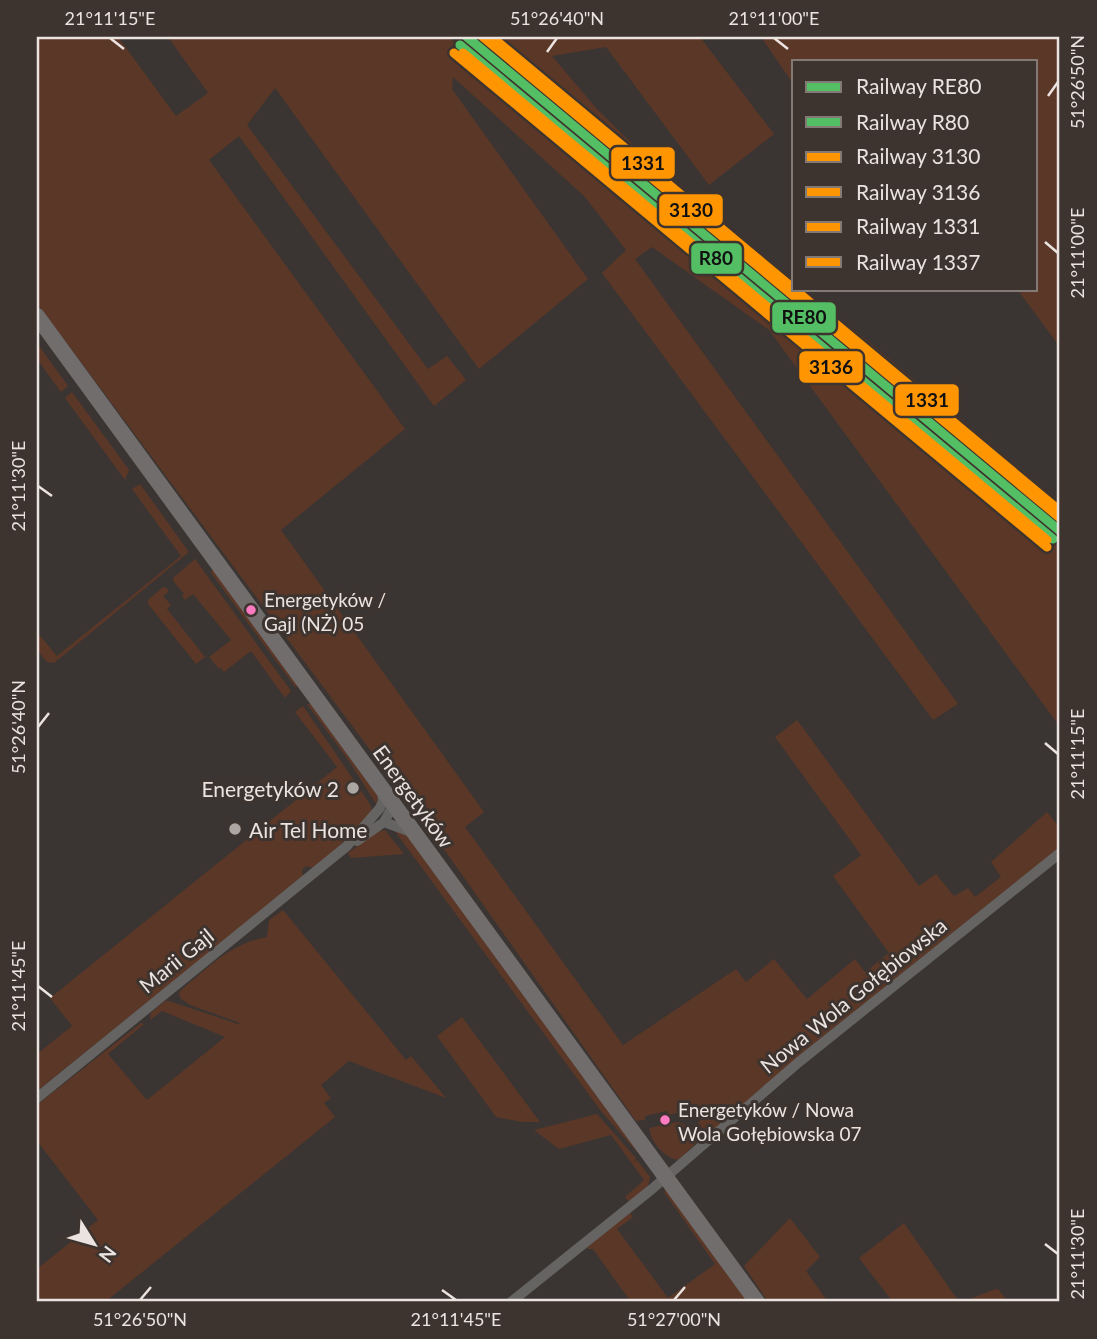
<svg xmlns="http://www.w3.org/2000/svg" width="1097" height="1339" font-family="Lato,sans-serif">
	<style>
		.green { fill: #5b3727 }
		.lines { fill: none; stroke-linecap: round; stroke-linejoin: round }
		.street { stroke: #656462; stroke-width: 10 }
		.secondary { stroke: #706d6c; stroke-width: 16 }
		.rail-1-casing { stroke: #3e342f; stroke-width: 14 }
		.rail-2-casing { stroke: #3e342f; stroke-width: 14 }
		.rail-3-casing { stroke: #3e342f; stroke-width: 14 }
		.rail-4-casing { stroke: #3e342f; stroke-width: 14 }
		.rail-5-casing { stroke: #3e342f; stroke-width: 14 }
		.rail-6-casing { stroke: #3e342f; stroke-width: 14 }
		.rail-1 { stroke: #54be64; stroke-width: 9 }
		.rail-2 { stroke: #54be64; stroke-width: 9 }
		.rail-3 { stroke: #ff9500; stroke-width: 9 }
		.rail-4 { stroke: #ff9500; stroke-width: 9 }
		.rail-5 { stroke: #ff9500; stroke-width: 9 }
		.rail-6 { stroke: #ff9500; stroke-width: 9 }
		.ticks { fill: none; stroke: #eae3e0; stroke-width: 2.5 }
		.bus-dot { fill: #fe7ac1; stroke: #3e342f; stroke-width: 2.5 }
		.poi-dot { fill: #aca6a3; stroke: #3e342f; stroke-width: 2.5 }
		.labels { text-anchor: middle; dominant-baseline: central; stroke-width: 6; stroke-linejoin: round; paint-order: stroke }
		.bus-label { font-size: 19px; fill: #eae3e0; stroke: #3e342f; text-anchor: start }
		.poi-label { font-size: 21px; fill: #eae3e0; stroke: #3e342f; text-anchor: end }
		.street-label { font-size: 21px; fill: #eae3e0; stroke: #3e342f }
		.line-badge { stroke: #3e342f; stroke-width: 2.5 }
		.pale-badge-label { font-size: 19px; text-anchor: middle; font-weight: bold; fill: #111 }
		.neatline { fill: none; stroke: #eae3e0; stroke-width: 2.5 }
		.ticks-label { font-size: 18px; text-anchor: middle; fill: #eae3e0 }
	</style>
	<rect width="100%" height="100%" fill="#3a3532"/>
	<g class="green">
		<polygon points="37,37 118,37 176,116 208,93 168,37 448,37 1060,546 1060,727 769,330 652,247 635,259 958,704 933,720 602,273 626,250 585,197 453,77 452,89 588,279 479,369 275,88 247,125 428,369 447,356 466,380 434,406 239,136 209,160 405,429 281,530 484,812 465,827 623,1045 736,969 746,982 774,959 807,999 855,959 865,972 889,953 833,876 861,855 775,737 797,720 919,886 936,874 954,896 968,888 975,897 1001,877 991,862 1047,812 1060,828 1060,847 807,1049 739,1108 701,1108 668,1115 667,1111 645,1116 645,1120 636,1121 441,845 37,303"/>
		<polygon points="482,37 700,37 774,134 709,185 606,47 552,56 596,108 692,203 794,284 794,289 801,289 867,340 1060,502 1060,515"/>
		<polygon points="761,37 1060,37 1060,347 1017,289 1036,289 1036,61 794,61 794,85"/>
		<polygon points="37,343 68,386 61,392 37,359"/>
		<polygon points="72,392 129,470 125,480 65,398"/>
		<polygon points="140,484 189,552 54,663 47,662 37,650 37,632 57,656 181,556 132,489"/>
		<polygon points="195,559 291,691 285,698 251,651 224,672 221,668 219,669 209,657 231,640 193,594 185,600 182,596 184,594 174,582 173,578"/>
		<polygon points="214,567 298,683 296,688 211,573"/>
		<polygon points="163,587 167,588 168,592 163,596 171,605 167,609 205,657 196,664 148,604 148,600"/>
		<polygon points="307,704 312,704 375,786 378,797 376,804 349,761"/>
		<polygon points="303,706 362,792 371,806 372,813 337,848 313,868 306,866 302,870 303,877 37,1091 37,1054 72,1026 50,998 337,767 295,712"/>
		<polygon points="385,830 404,854 351,858 348,853 377,832"/>
		<polygon points="394,830 409,835 644,1160 601,1111"/>
		<path d="M283,910L406,1060L411,1056L446,1098L349,1061L321,1085L331,1098L324,1103L335,1117L105,1302H37V1269L98,1220L37,1141V1105L141,1023L144,1024L108,1054L147,1100L225,1037L162,1011L150,1020L151,1013L165,1001H169L238,1024L240,1023L190,1005L180,998L179,992C208,968 229,944 267,937L269,920Z"/>
		<polygon points="462,1017 540,1122 522,1122 496,1117 437,1036"/>
		<polygon points="725,1112 730,1115 713,1131 705,1132 698,1123 703,1117"/>
		<polygon points="597,1114 636,1158 634,1162 637,1160 650,1177 648,1186 630,1202 625,1197 644,1180 611,1135 559,1149 534,1130"/>
		<path d="M677,1122L684,1124L696,1143L678,1160C664,1157 652,1144 649,1128Z"/>
		<polygon points="667,1190 752,1302 631,1302 593,1249 588,1249 588,1246 630,1212 633,1217 617,1229 668,1298 715,1264 664,1192"/>
		<polygon points="790,1218 820,1257 806,1271 828,1302 768,1302 744,1266"/>
		<polygon points="904,1223 959,1302 893,1302 859,1258"/>
		<polygon points="998,1289 1008,1302 963,1302 992,1290"/>
	</g>
	<g class="lines">
		<g class="street">
			<polyline points="384,822 414,833"/>
			<polyline points="357,841 384,822 394,804"/>
			<polyline points="37,1098 347,846 380,808 383,801 382,789"/>
			<polyline points="511,1302 652,1189 799,1062 1060,853"/>
		</g>
		<polyline class="secondary" points="37,316 757,1302"/>
		<defs>
			<polyline id="rail-1" points="467,37 1060,531"/>
			<polyline id="rail-2" points="460,45 1053,539"/>
			<polyline id="rail-3" points="483,37 1060,518"/>
			<polyline id="rail-4" points="454,53 1047,547"/>
			<g id="rail-5">
				<polyline points="492,37 794,289"/>
				<polyline points="794,289 1060,511"/>
			</g>
			<polyline id="rail-6" points="463,53 1047,540"/>
		</defs>
		<use href="#rail-1" class="rail-1-casing"/>
		<use href="#rail-2" class="rail-2-casing"/>
		<use href="#rail-3" class="rail-3-casing"/>
		<use href="#rail-4" class="rail-4-casing"/>
		<use href="#rail-5" class="rail-5-casing"/>
		<use href="#rail-6" class="rail-6-casing"/>
		<use href="#rail-1" class="rail-1"/>
		<use href="#rail-2" class="rail-2"/>
		<use href="#rail-3" class="rail-3"/>
		<use href="#rail-4" class="rail-4"/>
		<use href="#rail-5" class="rail-5"/>
		<use href="#rail-6" class="rail-6"/>
	</g>
	<path class="ticks" d="M110,38L124,49M774,38L788,49M547,52L557,38M1048,96L1058,82M1045,242L1058,253M38,486L52,496M38,727L49,713M1045,743L1058,754M38,986L52,997M1045,1244L1058,1254M442,1290L456,1300M140,1300L151,1287M674,1300L685,1287"/>
	<g class="bus-dot">
		<circle cx="251" cy="610" r="6"/>
		<circle cx="665" cy="1120" r="6"/>
	</g>
	<g class="poi-dot">
		<circle cx="353" cy="788" r="7"/>
		<circle cx="235" cy="829" r="7"/>
	</g>
	<g class="labels">
		<g class="bus-label">
			<text x="264" y="599">Energetyków /<tspan x="264" dy="24">Gajl (NŻ) 05</tspan></text>
			<text x="678" y="1109">Energetyków / Nowa<tspan x="678" dy="24">Wola Gołębiowska 07</tspan></text>
		</g>
		<g class="poi-label">
			<text x="339" y="788">Energetyków 2</text>
			<text x="249" y="829" text-anchor="start">Air Tel Home</text>
		</g>
		<g class="street-label">
			<text transform="translate(414 796) rotate(54)">Energetyków</text>
			<text transform="translate(176 960) rotate(-39)">Marii Gajl</text>
			<text transform="translate(853 995) rotate(-39)">Nowa Wola Gołębiowska</text>
		</g>
	</g>
	<g class="line-badge">
		<rect x="610" y="146" width="66" height="34" rx="7" fill="#ff9500"/>
		<rect x="658" y="193" width="66" height="34" rx="7" fill="#ff9500"/>
		<rect x="690" y="242" width="53" height="33" rx="7" fill="#54be64"/>
		<rect x="771" y="301" width="66" height="33" rx="7" fill="#54be64"/>
		<rect x="798" y="350" width="66" height="34" rx="7" fill="#ff9500"/>
		<rect x="894" y="383" width="66" height="34" rx="7" fill="#ff9500"/>
	</g>
	<g class="pale-badge-label">
		<text x="643" y="170">1331</text>
		<text x="691" y="217">3130</text>
		<text x="716" y="265">R80</text>
		<text x="804" y="324">RE80</text>
		<text x="831" y="374">3136</text>
		<text x="927" y="407">1331</text>
	</g>
	<rect width="1097" height="1339" fill="none" stroke="#3e342f" stroke-width="77"/>
	<rect x="792" y="60" width="245" height="231" fill="#3e342f" stroke="#837a76" stroke-width="2"/>
	<rect x="806" y="82" width="35" height="10" fill="#54be64" stroke="#837a76" stroke-width="2"/>
	<text x="856" y="94" font-size="21" fill="#eae3e0">Railway RE80</text>
	<rect x="806" y="117" width="35" height="10" fill="#54be64" stroke="#837a76" stroke-width="2"/>
	<text x="856" y="130" font-size="21" fill="#eae3e0">Railway R80</text>
	<rect x="806" y="152" width="35" height="10" fill="#ff9500" stroke="#837a76" stroke-width="2"/>
	<text x="856" y="164" font-size="21" fill="#eae3e0">Railway 3130</text>
	<rect x="806" y="187" width="35" height="10" fill="#ff9500" stroke="#837a76" stroke-width="2"/>
	<text x="856" y="200" font-size="21" fill="#eae3e0">Railway 3136</text>
	<rect x="806" y="222" width="35" height="10" fill="#ff9500" stroke="#837a76" stroke-width="2"/>
	<text x="856" y="234" font-size="21" fill="#eae3e0">Railway 1331</text>
	<rect x="806" y="257" width="35" height="10" fill="#ff9500" stroke="#837a76" stroke-width="2"/>
	<text x="856" y="270" font-size="21" fill="#eae3e0">Railway 1337</text>
	<g transform="translate(94 1244) rotate(127)" stroke="#3e342f" stroke-width="5" paint-order="stroke">
	<path d="M0-5L12 26L0 18L-12 26Z" fill="#eae3e0"/>
	<text y="-10" font-size="19" font-weight="bold" text-anchor="middle" fill="#eae3e0">N</text>
	</g>
	<rect x="38" y="38" width="1020" height="1262" class="neatline"/>
	<g class="ticks-label">
		<text x="110" y="25">21°11'15"E</text>
		<text x="557" y="25">51°26'40"N</text>
		<text x="774" y="25">21°11'00"E</text>
		<text transform="translate(1078 82) rotate(-90)" y="6">51°26'50"N</text>
		<text transform="translate(1078 253) rotate(-90)" y="6">21°11'00"E</text>
		<text transform="translate(19 486) rotate(-90)" y="6">21°11'30"E</text>
		<text transform="translate(19 727) rotate(-90)" y="6">51°26'40"N</text>
		<text transform="translate(1078 754) rotate(-90)" y="6">21°11'15"E</text>
		<text transform="translate(19 986) rotate(-90)" y="6">21°11'45"E</text>
		<text transform="translate(1078 1254) rotate(-90)" y="6">21°11'30"E</text>
		<text x="140" y="1326">51°26'50"N</text>
		<text x="456" y="1326">21°11'45"E</text>
		<text x="674" y="1326">51°27'00"N</text>
	</g>
</svg>
